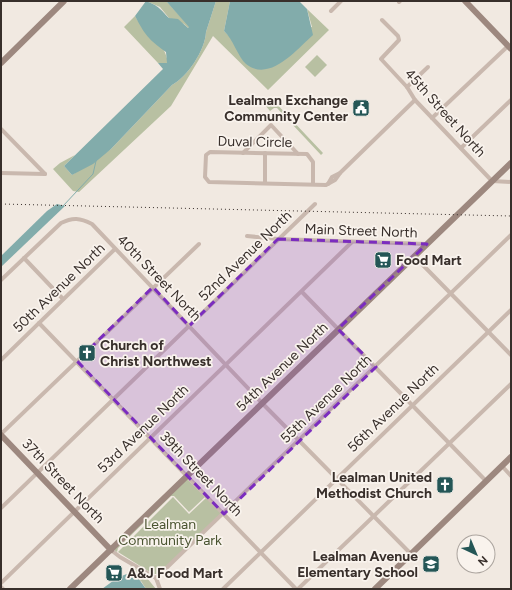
<svg xmlns="http://www.w3.org/2000/svg" width="512" height="590" font-family="Figtree,sans-serif">
	<style>
		.green { fill: #b8c0a2 }
		.water { fill: #82acab }
		.lines { fill: none; stroke-linecap: round; stroke-linejoin: round }
		.stream { stroke: #82acab; stroke-width: 1 }
		.street { stroke: #c9b8ae; stroke-width: 4 }
		.secondary { stroke: #9d887f; stroke-width: 6 }
		.rail { stroke: #382f2b; stroke-width: 1; stroke-dasharray: 1 3; stroke-linecap: butt }
		.marked { fill: #7b2cbf; fill-opacity: 0.2; stroke: #7b2cbf; stroke-width: 3; stroke-dasharray: 8 5; stroke-linejoin: round }
		.labels { text-anchor: middle; dominant-baseline: central; stroke-width: 3.5; stroke-linejoin: round; paint-order: stroke }
		.poi-label { font-size: 14px; font-weight: bold; fill: #382f2b; stroke: #f9f3ed; text-anchor: end }
		.street-label { font-size: 14px; fill: #382f2b; stroke: #f9f3ed }
		.park-label { font-size: 14px; fill: #4a5431; stroke: #f9f3ed }
	</style>
	<rect width="100%" height="100%" fill="#f1e9e1"/>
	<g class="green">
		<polygon points="146,1 166,1 190,27 188,28 184,24 169,18 160,7"/>
		<path d="M216,1H230L224,31L230,37L312,27L307,9L329,30L268,90L213,36L171,106L79,192L73,191L53,169L60,163L75,155L64,166L72,175L111,149L172,85C187,77 205,51 206,32Z"/>
		<path d="M135,16C145,35 165,40 168,63H158L124,27Z"/>
		<polygon points="317,55 327,65 315,77 305,67"/>
		<polygon points="272,99 323,153 321,155 277,108 274,108 270,111 265,105"/>
		<polygon points="187,479 205,497 189,512 174,496 171,496 118,548 117,552 114,550"/>
		<polygon points="173,497 189,514 206,498 222,514 158,574 153,574 118,552"/>
		<polygon points="131,565 147,578 156,589 146,589 141,581 127,574"/>
	</g>
	<g class="water">
		<path d="M146,1C159,6 160,9 169,18L178,19L188,28L189,27L166,1H216L206,32C205,51 187,77 172,85L111,149L93,164L72,175L64,166L163,69L158,63H167L166,52C148,39 145,35 135,16Z"/>
		<path d="M230,1H299L307,9L313,35C297,49 270,83 246,64C238,57 233,39 224,31Z"/>
		<polygon points="57,204 65,206 1,267 1,256 47,211"/>
		<polygon points="129,573 136,575 146,589 102,589 117,578"/>
	</g>
	<g class="lines">
		<polyline class="stream" points="63,206 93,174 96,161"/>
		<g class="street">
			<polyline points="399,2 400,1"/>
			<polyline points="331,11 341,1"/>
			<polyline points="382,20 398,36 399,40 381,59 407,87 415,100 492,181 511,182"/>
			<polyline points="407,87 428,67"/>
			<polyline points="432,118 508,46"/>
			<polyline points="1,129 45,174"/>
			<polyline points="461,148 511,100"/>
			<polyline points="243,153 271,125 298,154"/>
			<polyline points="1,173 45,174"/>
			<polyline points="265,183 265,153"/>
			<polyline points="313,184 313,162 307,154 210,152 206,155 205,177 209,182 326,185 335,180 340,173"/>
			<polyline points="328,184 332,177 340,173 415,100"/>
			<polyline points="247,236 278,239 427,244"/>
			<polyline points="414,256 511,355"/>
			<polyline points="24,258 63,299"/>
			<path d="M1,280L61,223C73,217 80,218 92,224L262,403L411,554"/>
			<polyline points="302,292 486,481"/>
			<polyline points="39,323 296,589"/>
			<polyline points="1,360 115,249"/>
			<polyline points="1,434 199,244"/>
			<polyline points="502,466 511,476"/>
			<polyline points="1,508 315,204"/>
			<polyline points="111,550 120,557 156,578 160,589"/>
			<polyline points="156,578 511,235"/>
			<polyline points="1,583 352,242"/>
			<polyline points="1,587 3,589"/>
			<polyline points="223,589 511,310"/>
			<polyline points="298,589 511,384"/>
		</g>
		<g class="secondary">
			<polyline points="465,1 511,49"/>
			<polyline points="1,63 64,1"/>
			<polyline points="1,435 111,550"/>
			<polyline points="70,589 511,163"/>
			<polyline points="375,589 511,457"/>
		</g>
		<polyline class="rail" points="1,204 511,216"/>
	</g>
	<path class="marked" d="M278,239L427,244L338,329L376,367L224,514L77,361L153,287L189,326Z"/>
	<defs>
		<symbol id="civic-square" viewBox="-11 -11 22 22"><rect x="-9" y="-9" width="18" height="18" rx="4" fill="#245656" stroke="#f9f3ed"/><path d="M-.6-6.5H3V-4.5H.6V-3L4-1V1h2V6H-6V1h2V-1L-.6-3ZM-1.2 2.5V6h2.4V2.5Z" fill="#fff"/></symbol>
		<symbol id="supermarket-square" viewBox="-11 -11 22 22"><rect x="-9" y="-9" width="18" height="18" rx="4" fill="#245656" stroke="#f9f3ed"/><path d="M-6-5.5h2.5l.6 2H6L4.5 2H-2.5L-4.4-4H-6ZM-1.5 3.2a1.3 1.3 0 1 0 .1 0ZM3 3.2a1.3 1.3 0 1 0 .1 0Z" fill="#fff"/></symbol>
		<symbol id="church-square" viewBox="-11 -11 22 22"><rect x="-9" y="-9" width="18" height="18" rx="4" fill="#245656" stroke="#f9f3ed"/><path d="M-1.2-6h2.4v3.5h3.3v2.4h-3.3V6h-2.4V-.1h-3.3v-2.4h3.3Z" fill="#fff"/></symbol>
		<symbol id="school-square" viewBox="-11 -11 22 22"><rect x="-9" y="-9" width="18" height="18" rx="4" fill="#245656" stroke="#f9f3ed"/><path d="M0-5L7-2L0 1L-7-2ZM-4 1L0 2.5L4 1V4Q0 6-4 4Z" fill="#fff"/></symbol>
	</defs>
	<g fill-rule="evenodd">
		<use href="#civic-square" x="351" y="98" width="20" height="20"/>
		<use href="#supermarket-square" x="373" y="250" width="20" height="20"/>
		<use href="#church-square" x="77" y="343" width="20" height="20"/>
		<use href="#church-square" x="435" y="475" width="20" height="20"/>
		<use href="#school-square" x="421" y="554" width="20" height="20"/>
		<use href="#supermarket-square" x="104" y="563" width="20" height="20"/>
	</g>
	<g class="labels">
		<g class="poi-label">
			<text x="348" y="100">Lealman Exchange<tspan x="348" dy="16">Community Center</tspan></text>
			<text x="396" y="260" text-anchor="start">Food Mart</text>
			<text x="100" y="345" text-anchor="start">Church of<tspan x="100" dy="16">Christ Northwest</tspan></text>
			<text x="432" y="477">Lealman United<tspan x="432" dy="16">Methodist Church</tspan></text>
			<text x="418" y="556">Lealman Avenue<tspan x="418" dy="16">Elementary School</tspan></text>
			<text x="127" y="573" text-anchor="start">A&amp;J Food Mart</text>
		</g>
		<g class="street-label">
			<text transform="translate(445 113) rotate(48)">45th Street North</text>
			<text transform="translate(255 142) rotate(1)">Duval Circle</text>
			<text transform="translate(361 231) rotate(2)">Main Street North</text>
			<text transform="translate(245 256) rotate(-44)">52nd Avenue North</text>
			<text transform="translate(159 278) rotate(46)">40th Street North</text>
			<text transform="translate(59 288) rotate(-44)">50th Avenue North</text>
			<text transform="translate(282 367) rotate(-44)">54th Avenue North</text>
			<text transform="translate(326 399) rotate(-44)">55th Avenue North</text>
			<text transform="translate(393 408) rotate(-44)">56th Avenue North</text>
			<text transform="translate(143 429) rotate(-44)">53rd Avenue North</text>
			<text transform="translate(201 474) rotate(46)">39th Street North</text>
			<text transform="translate(63 481) rotate(46)">37th Street North</text>
		</g>
		<g class="park-label">
			<text x="170" y="524">Lealman<tspan x="170" dy="16">Community Park</tspan></text>
		</g>
	</g>
	<rect width="512" height="590" fill="none" stroke="#382f2b" stroke-width="4"/>
	<g transform="translate(476 554) rotate(136)"><circle r="19" fill="#f9f3ed" stroke="#aca59f"/>
	<path d="M0-3L7 15L0 10L-7 15Z" fill="#245656"/>
	<text y="-6" font-size="11" font-weight="bold" text-anchor="middle" fill="#382f2b">N</text>
	</g>
</svg>
